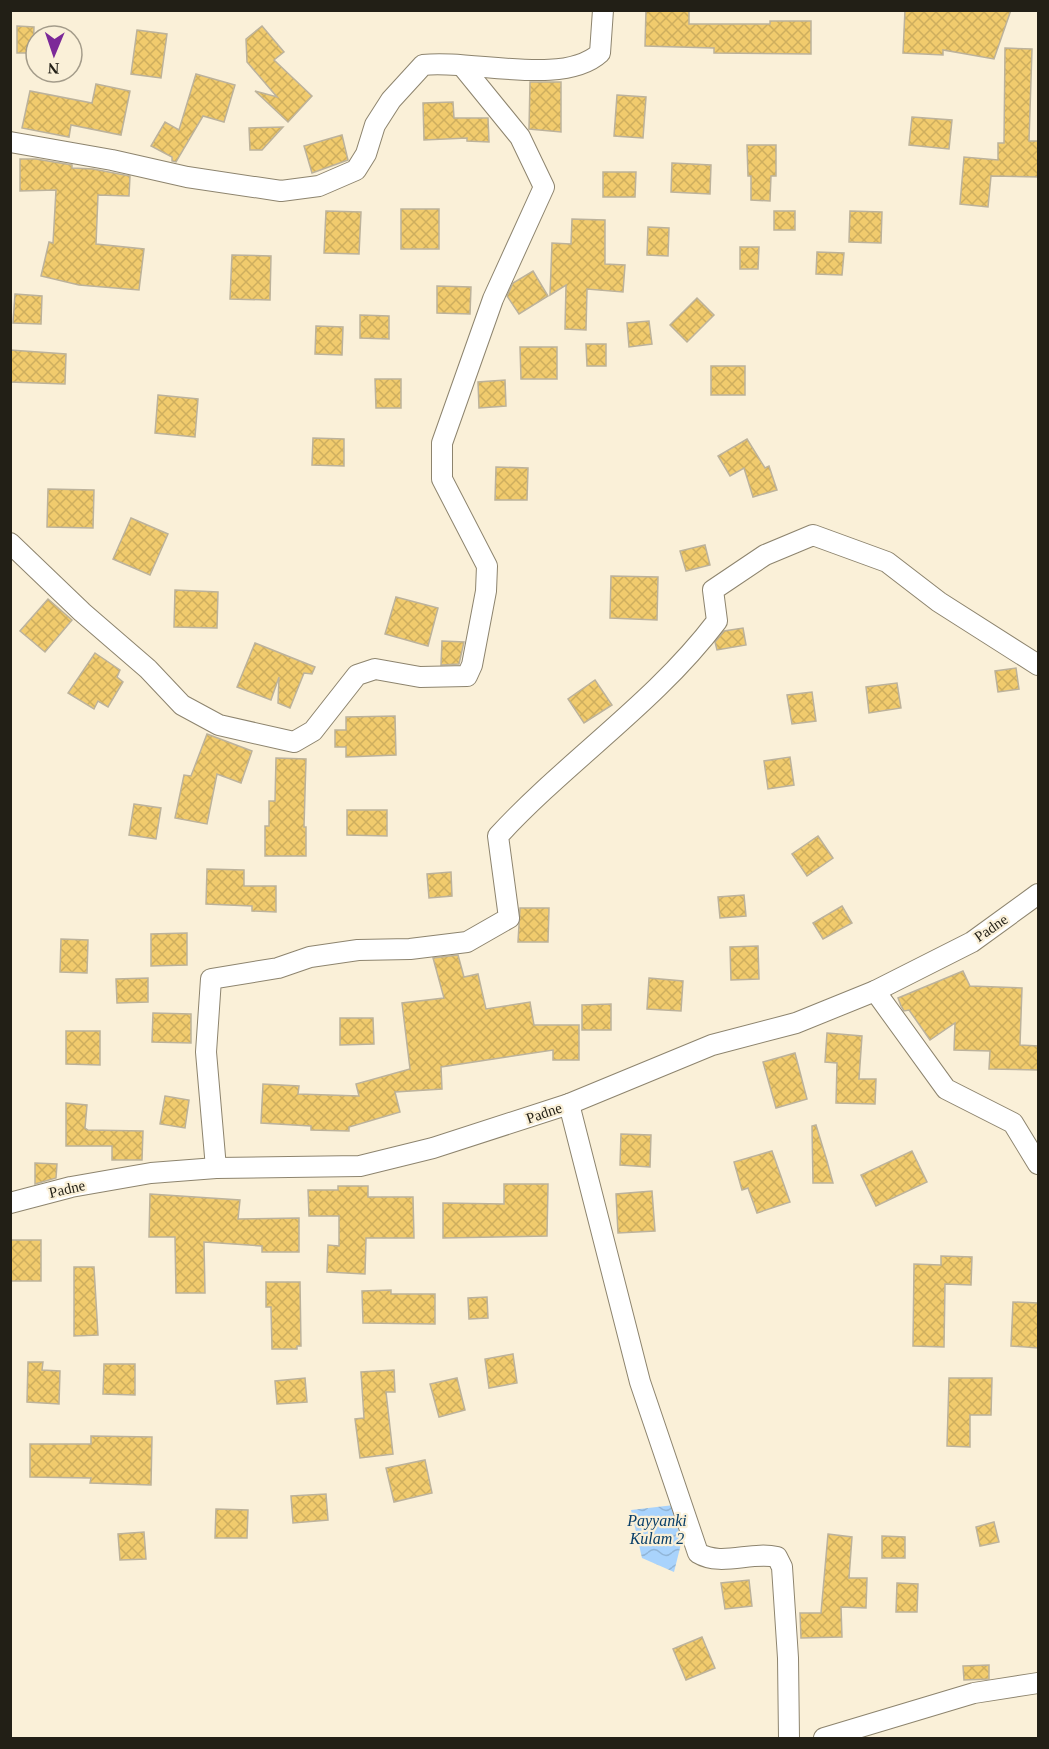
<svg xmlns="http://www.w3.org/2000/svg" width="1049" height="1749" font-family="'Times New Roman',serif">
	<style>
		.water { fill: url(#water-waves) }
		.building { fill: url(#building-cross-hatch); stroke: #bcb29b; stroke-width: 1.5 }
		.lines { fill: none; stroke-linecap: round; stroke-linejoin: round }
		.street-casing { stroke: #8d846e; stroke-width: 22 }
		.street { stroke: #fff; stroke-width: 20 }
		.labels { text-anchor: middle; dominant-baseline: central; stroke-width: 4.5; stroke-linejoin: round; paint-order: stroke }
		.street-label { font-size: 15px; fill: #221f16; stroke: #faf0d8 }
		.water-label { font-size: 16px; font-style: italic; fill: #083e68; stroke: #faf0d8 }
	</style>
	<defs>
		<pattern id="water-waves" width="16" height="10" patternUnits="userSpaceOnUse" patternTransform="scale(1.5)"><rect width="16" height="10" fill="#a9d3fc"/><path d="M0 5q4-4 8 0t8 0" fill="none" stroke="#91b5d7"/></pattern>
		<pattern id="building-cross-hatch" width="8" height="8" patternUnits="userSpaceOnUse" patternTransform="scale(1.5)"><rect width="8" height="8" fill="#f1cb6d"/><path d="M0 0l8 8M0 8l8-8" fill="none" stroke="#ceae5e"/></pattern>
	</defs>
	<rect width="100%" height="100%" fill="#faf0d8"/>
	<polygon class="water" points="674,1505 681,1544 674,1572 642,1558 631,1510"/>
	<g class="building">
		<polygon points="646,10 689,10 689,24 770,24 770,21 811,21 811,54 714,53 714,48 645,46"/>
		<polygon points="905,10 1011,10 994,59 943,50 943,55 903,53"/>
		<polygon points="17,26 34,27 33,53 17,53"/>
		<polygon points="262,26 284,52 274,60 312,96 288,122 255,91 277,97 247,62 246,39"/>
		<polygon points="137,30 167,34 161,78 131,74"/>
		<polygon points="1005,48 1032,49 1029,141 1038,141 1038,177 991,176 988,207 960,204 964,157 998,160 998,143 1004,143"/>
		<polygon points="196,74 235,85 224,122 203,116 176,162 172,161 172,157 151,146 165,122 179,130"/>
		<polygon points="530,82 561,82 561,132 529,129"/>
		<polygon points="96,84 130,91 121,135 71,125 69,137 22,128 30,91 92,103"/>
		<polygon points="617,95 646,97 643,138 614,136"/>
		<polygon points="453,102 454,118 488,118 489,142 467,141 467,138 424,140 423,103"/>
		<polygon points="912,117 952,120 949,149 909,145"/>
		<polygon points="283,127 262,150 250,150 249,128"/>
		<polygon points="342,135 348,160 312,173 304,146"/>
		<polygon points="747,145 776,145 776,176 771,176 770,201 751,200 751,176 748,176"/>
		<polygon points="20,159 36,159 72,165 72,168 93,169 130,176 129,196 98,195 96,244 144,249 139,290 79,285 41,276 49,242 53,243 56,190 20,191"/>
		<polygon points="672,163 711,165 710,194 671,192"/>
		<polygon points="603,172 636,172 635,197 603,197"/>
		<rect x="401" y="209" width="38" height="40"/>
		<polygon points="326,211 361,212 359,254 324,253"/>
		<rect x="774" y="211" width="21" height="19"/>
		<polygon points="850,211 882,212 881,243 849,242"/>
		<polygon points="572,219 605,220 605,264 625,265 623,292 587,289 586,330 565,329 566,285 550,295 552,243 571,244"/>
		<polygon points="648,227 669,228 668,256 647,255"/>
		<polygon points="740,247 759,247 758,269 740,269"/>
		<polygon points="817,252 844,253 842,275 816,274"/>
		<polygon points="232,255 271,256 270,300 230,299"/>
		<polygon points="533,271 548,296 519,314 507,296 513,283"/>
		<polygon points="437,286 471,287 470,314 437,313"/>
		<polygon points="15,294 42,296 41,324 13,323"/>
		<polygon points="697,298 714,315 687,342 670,325"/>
		<polygon points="360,315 389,316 389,339 360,338"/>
		<polygon points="649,321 652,344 629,347 627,323"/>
		<polygon points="316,326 343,327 342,355 315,354"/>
		<polygon points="586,344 606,344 606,366 587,366"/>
		<polygon points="520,347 557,347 557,379 521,379"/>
		<polygon points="10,350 66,354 65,384 10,382"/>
		<rect x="711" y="366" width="34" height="29"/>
		<polygon points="375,379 401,379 401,408 376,408"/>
		<polygon points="505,380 506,406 479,408 478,382"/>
		<polygon points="158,395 198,399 195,437 155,433"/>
		<polygon points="313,438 344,439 344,466 312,465"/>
		<polygon points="747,439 765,468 769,466 777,490 753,497 744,468 730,476 718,456"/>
		<polygon points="496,467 528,468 527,500 495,500"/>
		<polygon points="48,489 94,490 93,528 47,527"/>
		<polygon points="131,518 168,534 150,575 113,559"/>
		<polygon points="705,545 710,565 686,571 680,551"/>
		<polygon points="611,576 658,577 657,620 610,618"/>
		<polygon points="175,590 218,592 217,628 174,627"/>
		<polygon points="396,597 438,608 428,646 385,634"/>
		<polygon points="48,599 72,620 45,652 20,631"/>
		<polygon points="743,628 746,645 717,650 715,642 724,631"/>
		<polygon points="442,641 464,642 459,664 441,665"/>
		<polygon points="255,643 315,667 312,674 304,673 290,708 278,703 279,677 271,700 237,687"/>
		<polygon points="95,653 120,670 117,677 123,682 108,707 98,701 94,709 68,693"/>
		<polygon points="1016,668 1019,689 998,692 995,671"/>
		<polygon points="595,680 612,705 584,723 568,699"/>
		<polygon points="897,683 901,708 869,713 866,687"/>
		<polygon points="812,692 816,721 792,724 787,695"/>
		<polygon points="395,716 396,755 346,757 346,747 335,747 335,730 346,730 346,717"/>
		<polygon points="207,734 252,751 241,783 217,774 207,824 175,818 184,775 191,776"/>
		<polygon points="790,757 794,785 768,789 764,761"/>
		<polygon points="276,758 306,759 304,827 306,827 306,856 265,856 265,826 269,826 269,801 275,801"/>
		<polygon points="134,804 161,808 156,839 129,835"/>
		<polygon points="347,810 387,810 387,836 347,835"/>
		<polygon points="818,836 833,858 807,876 792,854"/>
		<polygon points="207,869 244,870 244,886 276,886 276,912 252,911 252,906 206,904"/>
		<polygon points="451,872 452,896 429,898 427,874"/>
		<polygon points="744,895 746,916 720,918 718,897"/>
		<polygon points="842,906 852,923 823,939 813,923"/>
		<polygon points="520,908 549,908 548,942 518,942"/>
		<polygon points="187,933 187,965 151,966 151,934"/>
		<polygon points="61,939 88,940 87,973 60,972"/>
		<polygon points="758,946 759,979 731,980 730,947"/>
		<polygon points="458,955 464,977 478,974 486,1009 530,1002 534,1025 579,1025 579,1060 553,1060 553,1050 441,1067 442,1089 395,1092 400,1112 349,1127 349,1131 311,1130 311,1126 261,1123 263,1084 299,1086 298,1094 359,1096 356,1084 410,1069 402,1003 444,998 433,958"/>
		<polygon points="963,971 970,986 1022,988 1020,1045 1038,1046 1038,1070 989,1069 990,1051 954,1050 955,1023 930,1040 909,1010 904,1011 901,1006 898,998"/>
		<polygon points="148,978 148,1002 117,1003 116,979"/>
		<polygon points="649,978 683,981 681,1011 647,1009"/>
		<polygon points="611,1004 611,1030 582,1030 582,1005"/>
		<polygon points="153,1013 191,1014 191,1043 152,1042"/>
		<polygon points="340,1018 373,1018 374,1044 340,1045"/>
		<polygon points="66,1031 100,1031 100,1065 66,1064"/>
		<polygon points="827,1033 862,1036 859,1079 876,1079 875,1104 836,1103 837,1063 825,1062"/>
		<polygon points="795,1053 807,1099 776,1108 763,1062"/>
		<polygon points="165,1096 189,1100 185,1128 160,1124"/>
		<polygon points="66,1103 87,1105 85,1128 88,1130 143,1131 142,1160 112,1160 112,1146 66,1146"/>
		<polygon points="816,1125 827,1161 833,1183 813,1183 812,1126"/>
		<polygon points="621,1134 651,1135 650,1167 620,1165"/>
		<polygon points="772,1151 790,1202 757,1213 748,1188 742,1190 734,1162"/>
		<polygon points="912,1151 927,1182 876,1206 861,1175"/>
		<polygon points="35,1163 57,1164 56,1178 35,1184"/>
		<polygon points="504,1184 548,1184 547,1236 443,1238 443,1203 504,1204"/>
		<polygon points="338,1186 368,1186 368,1197 413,1197 414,1238 366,1238 365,1274 327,1272 328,1245 339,1246 339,1216 309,1216 308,1190 338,1190"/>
		<polygon points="652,1191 655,1231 618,1233 616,1194"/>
		<polygon points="150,1194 240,1200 238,1219 299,1218 299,1252 262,1252 262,1246 204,1242 205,1293 176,1293 175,1237 149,1237"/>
		<rect x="10" y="1240" width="31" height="41"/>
		<polygon points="941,1256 972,1257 971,1285 945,1284 944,1347 913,1346 914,1264 941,1265"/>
		<polygon points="74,1267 94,1267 98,1335 74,1336"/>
		<polygon points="266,1282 300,1282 301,1346 297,1346 297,1349 272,1349 271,1307 266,1307"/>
		<polygon points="391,1290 391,1294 435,1294 435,1324 363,1323 362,1291"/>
		<polygon points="487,1297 488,1318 469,1319 468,1298"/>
		<polygon points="1013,1302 1038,1303 1038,1348 1011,1346"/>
		<polygon points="513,1354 517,1383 489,1388 485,1359"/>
		<polygon points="28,1362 43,1362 42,1370 60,1371 59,1404 27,1402"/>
		<polygon points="104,1364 135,1364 135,1395 103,1394"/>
		<polygon points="394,1370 395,1392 386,1392 393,1454 360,1458 355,1419 364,1418 361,1372"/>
		<polygon points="305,1378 307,1402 277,1404 275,1381"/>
		<polygon points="457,1378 465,1410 439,1417 430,1384"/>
		<polygon points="949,1378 992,1378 991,1415 970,1415 970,1447 947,1446"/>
		<polygon points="91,1436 152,1437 151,1485 90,1483 91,1478 30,1477 30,1444 91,1444"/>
		<polygon points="425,1460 432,1493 394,1502 386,1468"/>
		<polygon points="326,1494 328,1520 293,1523 291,1496"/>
		<polygon points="216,1509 248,1510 247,1538 215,1538"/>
		<polygon points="994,1522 999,1542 980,1546 976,1527"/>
		<polygon points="144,1532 146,1559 120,1560 118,1534"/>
		<polygon points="828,1534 852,1537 849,1578 867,1578 866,1608 841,1607 842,1637 801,1638 800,1613 821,1613"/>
		<polygon points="882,1536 905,1537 905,1558 882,1558"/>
		<polygon points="749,1580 752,1606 725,1609 721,1583"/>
		<polygon points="897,1583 918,1584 917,1612 896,1612"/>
		<polygon points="702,1637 715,1668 686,1680 673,1649"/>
		<polygon points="989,1665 989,1679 964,1680 963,1666"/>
	</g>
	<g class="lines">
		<defs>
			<g id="street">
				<path d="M10,142L112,160L187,177L281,191L319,186L356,170L366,154L375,125L391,100L423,65C471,59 563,87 600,53L603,10"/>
				<polyline points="10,543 82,612 148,669 182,705 219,725 294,742 313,731 357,675 375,669 420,677 467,676 472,665 486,591 487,566 442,479 442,443 493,299 544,187 520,137 463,67"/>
				<polyline points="875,991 946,1089 1013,1123 1038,1164"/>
				<path d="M569,1104L640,1382L698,1553C721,1567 751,1551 777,1557L782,1567L788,1658L789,1738"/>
				<path d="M216,1168L206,1052L211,979L278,968L310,957L358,950L410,949L467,942L509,918L498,836C567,761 655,703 717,621L713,590L765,555L813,535L887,562L939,602L1038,665"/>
				<polyline points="10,1203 71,1187 151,1173 216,1168 360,1166 433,1148 569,1104 712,1045 796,1023 875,991 972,942 1038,894"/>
				<polyline points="824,1738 974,1693 1038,1683"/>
			</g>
		</defs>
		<use href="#street" class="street-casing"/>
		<use href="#street" class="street"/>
	</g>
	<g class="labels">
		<g class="street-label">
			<text transform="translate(991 928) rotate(-35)">Padne</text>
			<text transform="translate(544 1113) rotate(-19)">Padne</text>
			<text transform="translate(67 1189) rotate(-13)">Padne</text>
		</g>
		<g class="water-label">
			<text x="657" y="1520">Payyanki<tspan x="657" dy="18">Kulam 2</tspan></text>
		</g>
	</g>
	<rect width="1049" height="1749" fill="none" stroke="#221f16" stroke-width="24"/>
	<g transform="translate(54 54) rotate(182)"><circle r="28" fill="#faf0d8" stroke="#a49c8a" stroke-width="1.5"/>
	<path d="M0-4.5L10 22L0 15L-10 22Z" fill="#7c2998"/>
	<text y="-9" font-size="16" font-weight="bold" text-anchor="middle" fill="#221f16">N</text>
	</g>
</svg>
